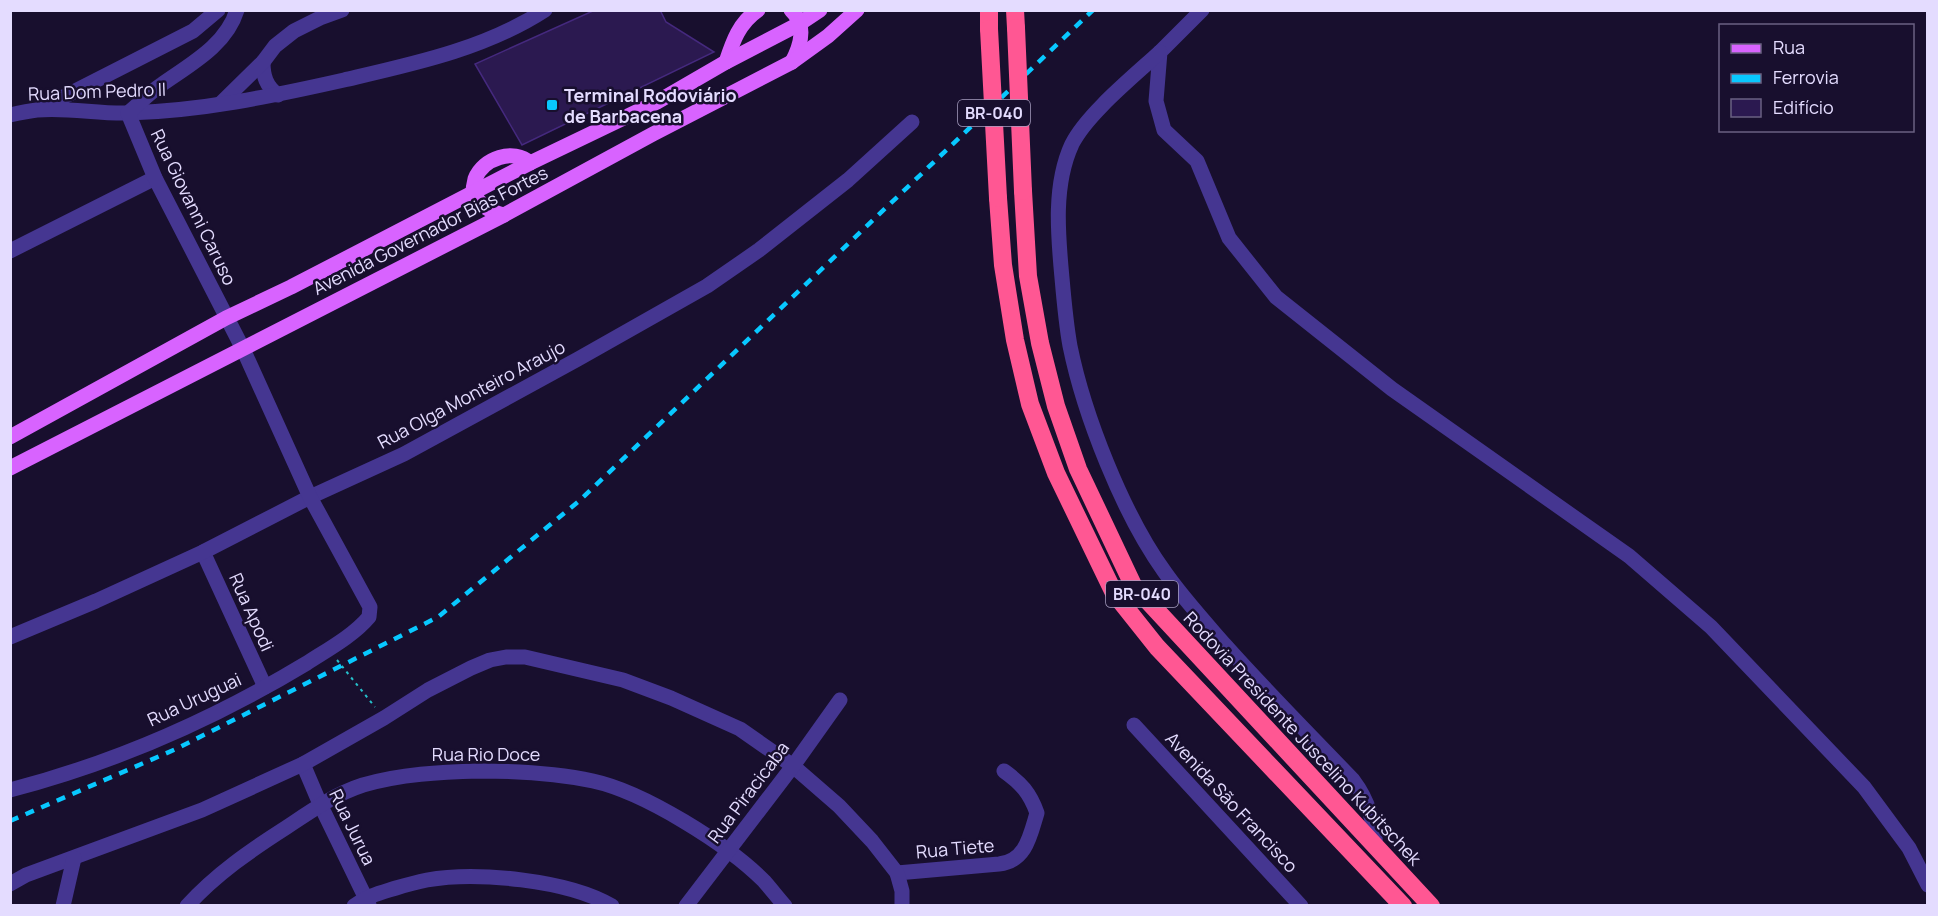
<svg xmlns="http://www.w3.org/2000/svg" width="1938" height="916" font-family="Manrope,sans-serif">
	<style>
		.building { fill: #2b1950; stroke: #45297e; stroke-width: 1.5 }
		.lines { fill: none; stroke-linecap: round; stroke-linejoin: round }
		.path { stroke: #25bfca; stroke-width: 2; stroke-dasharray: 3 4.5; stroke-linecap: butt }
		.minor { stroke: #453691; stroke-width: 15 }
		.major { stroke: #d863ff; stroke-width: 15 }
		.highway { stroke: #ff5793; stroke-width: 18 }
		.rail { stroke: #08c8ff; stroke-width: 4.5; stroke-dasharray: 9 8; stroke-linecap: butt }
		.highway-bridge { stroke: #ff5793; stroke-width: 18 }
		.poi-dot { fill: #08c8ff; stroke: #180f2e; stroke-width: 2 }
		.labels { text-anchor: middle; dominant-baseline: central; stroke-width: 5; stroke-linejoin: round; paint-order: stroke }
		.shield { fill: #180f2e; stroke: #a79ec0; stroke-width: 1.5 }
		.shield-label { font-size: 16px; font-weight: bold; fill: #e4dcff }
		.street-label { font-size: 18px; fill: #e4dcff; stroke: #180f2e }
		.poi-label { font-size: 18px; font-weight: bold; fill: #e4dcff; stroke: #180f2e; text-anchor: start }
	</style>
	<rect width="100%" height="100%" fill="#180f2e"/>
	<polygon class="building" points="595,10 660,10 666,22 714,52 522,145 475,64"/>
	<g class="lines">
		<polyline class="path" points="337,660 375,707"/>
		<g class="minor">
			<polyline points="1202,10 1160,52 1156,101 1164,130 1197,161 1229,238 1276,297 1392,389 1629,556 1711,627 1864,787 1909,848 1928,885"/>
			<path d="M1160,52C1134,76 1087,114 1072,144C1053,185 1058,235 1062,278C1064,301 1066,324 1070,346C1084,415 1123,514 1164,571C1182,597 1204,621 1225,645C1266,691 1310,735 1353,780C1369,801 1374,822 1376,848"/>
			<path d="M263,62C263,76 266,86 278,95"/>
			<polyline points="220,104 263,62 275,46 294,31 320,18 342,10"/>
			<polyline points="40,109 193,31 218,10"/>
			<path d="M10,115C19,113 28,111 37,110C67,107 98,114 128,113C201,111 273,96 344,80C413,64 485,49 545,10"/>
			<polyline points="10,251 155,178"/>
			<polyline points="203,552 265,687"/>
			<polyline points="10,637 96,601 203,552 310,497 404,454 578,359 707,286 759,250 848,180 912,122"/>
			<polyline points="1134,725 1301,906"/>
			<polyline points="303,764 320,804 369,905"/>
			<path d="M10,790C114,763 216,718 307,663C327,650 353,636 369,617L370,607L310,497L243,349L155,178L128,113C139,104 149,93 161,85C189,65 226,46 237,10"/>
			<path d="M897,873L999,864C1026,861 1030,836 1037,813C1030,793 1021,783 1004,771"/>
			<polyline points="10,884 26,875 202,810 303,764 384,718 428,690 471,668 490,660 506,657 525,657 623,680 671,698 740,729 793,766 839,806 872,841 897,873 902,891 902,906"/>
			<polyline points="63,906 74,858"/>
			<path d="M187,906C216,874 251,850 287,827C311,811 335,794 363,785C401,774 440,772 480,771C517,771 556,773 593,781C644,792 727,844 764,881C771,889 778,898 785,906"/>
			<path d="M354,906C367,896 380,893 396,888C406,885 417,882 427,880C476,871 568,880 612,906"/>
			<polyline points="686,906 793,766 840,700"/>
		</g>
		<g class="major">
			<path d="M791,10C807,25 801,45 792,62"/>
			<path d="M726,62C733,41 739,23 758,10"/>
			<path d="M504,215C490,212 481,206 473,193C473,189 474,183 475,179C483,158 514,148 530,163"/>
			<polyline points="10,437 226,318 291,287 530,163 657,102 726,62 799,24 820,10"/>
			<polyline points="10,468 504,215 653,134 792,62 828,36 857,10"/>
		</g>
		<g class="highway">
			<polyline points="989,10 989,29"/>
			<polyline points="1015,10 1016,28"/>
			<polyline points="1023,191 1028,276 1040,343 1056,406 1078,469 1133,585 1431,906"/>
			<polyline points="998,198 1003,265 1015,340 1030,404 1056,473 1114,593 1157,647 1403,906"/>
		</g>
		<polyline class="rail" points="10,821 176,749 438,617 579,501 1093,10"/>
		<g class="highway-bridge">
			<polyline points="1016,28 1023,191"/>
			<polyline points="989,29 998,198"/>
		</g>
	</g>
	<rect class="poi-dot" x="546" y="99" width="12" height="12" rx="3"/>
	<g class="labels">
		<g class="shield">
			<rect x="958" y="100" width="72" height="26" rx="4.5"/>
			<rect x="1106" y="581" width="72" height="26" rx="4.5"/>
		</g>
		<g class="shield-label">
			<text x="994" y="113">BR-040</text>
			<text x="1142" y="594">BR-040</text>
		</g>
		<g class="street-label">
			<text transform="translate(97 91) rotate(-2)">Rua Dom Pedro II</text>
			<text transform="translate(194 207) rotate(64)">Rua Giovanni Caruso</text>
			<text transform="translate(430 230) rotate(-27)">Avenida Governador Bias Fortes</text>
			<text transform="translate(471 394) rotate(-28)">Rua Olga Monteiro Araujo</text>
			<text transform="translate(252 612) rotate(66)">Rua Apodi</text>
			<text transform="translate(194 699) rotate(-25)">Rua Uruguai</text>
			<text transform="translate(1303 738) rotate(47)">Rodovia Presidente Juscelino Kubitschek</text>
			<text x="486" y="754">Rua Rio Doce</text>
			<text transform="translate(748 792) rotate(-53)">Rua Piracicaba</text>
			<text transform="translate(1232 802) rotate(47)">Avenida São Francisco</text>
			<text transform="translate(353 827) rotate(64)">Rua Jurua</text>
			<text transform="translate(955 848) rotate(-5)">Rua Tiete</text>
		</g>
		<g class="poi-label">
			<text x="564" y="95">Terminal Rodoviário<tspan x="564" dy="21">de Barbacena</tspan></text>
		</g>
	</g>
	<rect width="1938" height="916" fill="none" stroke="#e4dcff" stroke-width="24"/>
	<rect x="1719" y="24" width="195" height="108" fill="#180f2e" stroke="#6a6182" stroke-width="1.5"/>
	<rect x="1731" y="44" width="30" height="9" fill="#d863ff" stroke="#6a6182" stroke-width="1.5"/>
	<text x="1773" y="54" font-size="18" fill="#e4dcff">Rua</text>
	<rect x="1731" y="74" width="30" height="9" fill="#08c8ff" stroke="#6a6182" stroke-width="1.5"/>
	<text x="1773" y="84" font-size="18" fill="#e4dcff">Ferrovia</text>
	<rect x="1731" y="99" width="30" height="18" fill="#2b1950" stroke="#6a6182" stroke-width="1.5"/>
	<text x="1773" y="114" font-size="18" fill="#e4dcff">Edifício</text>
</svg>
